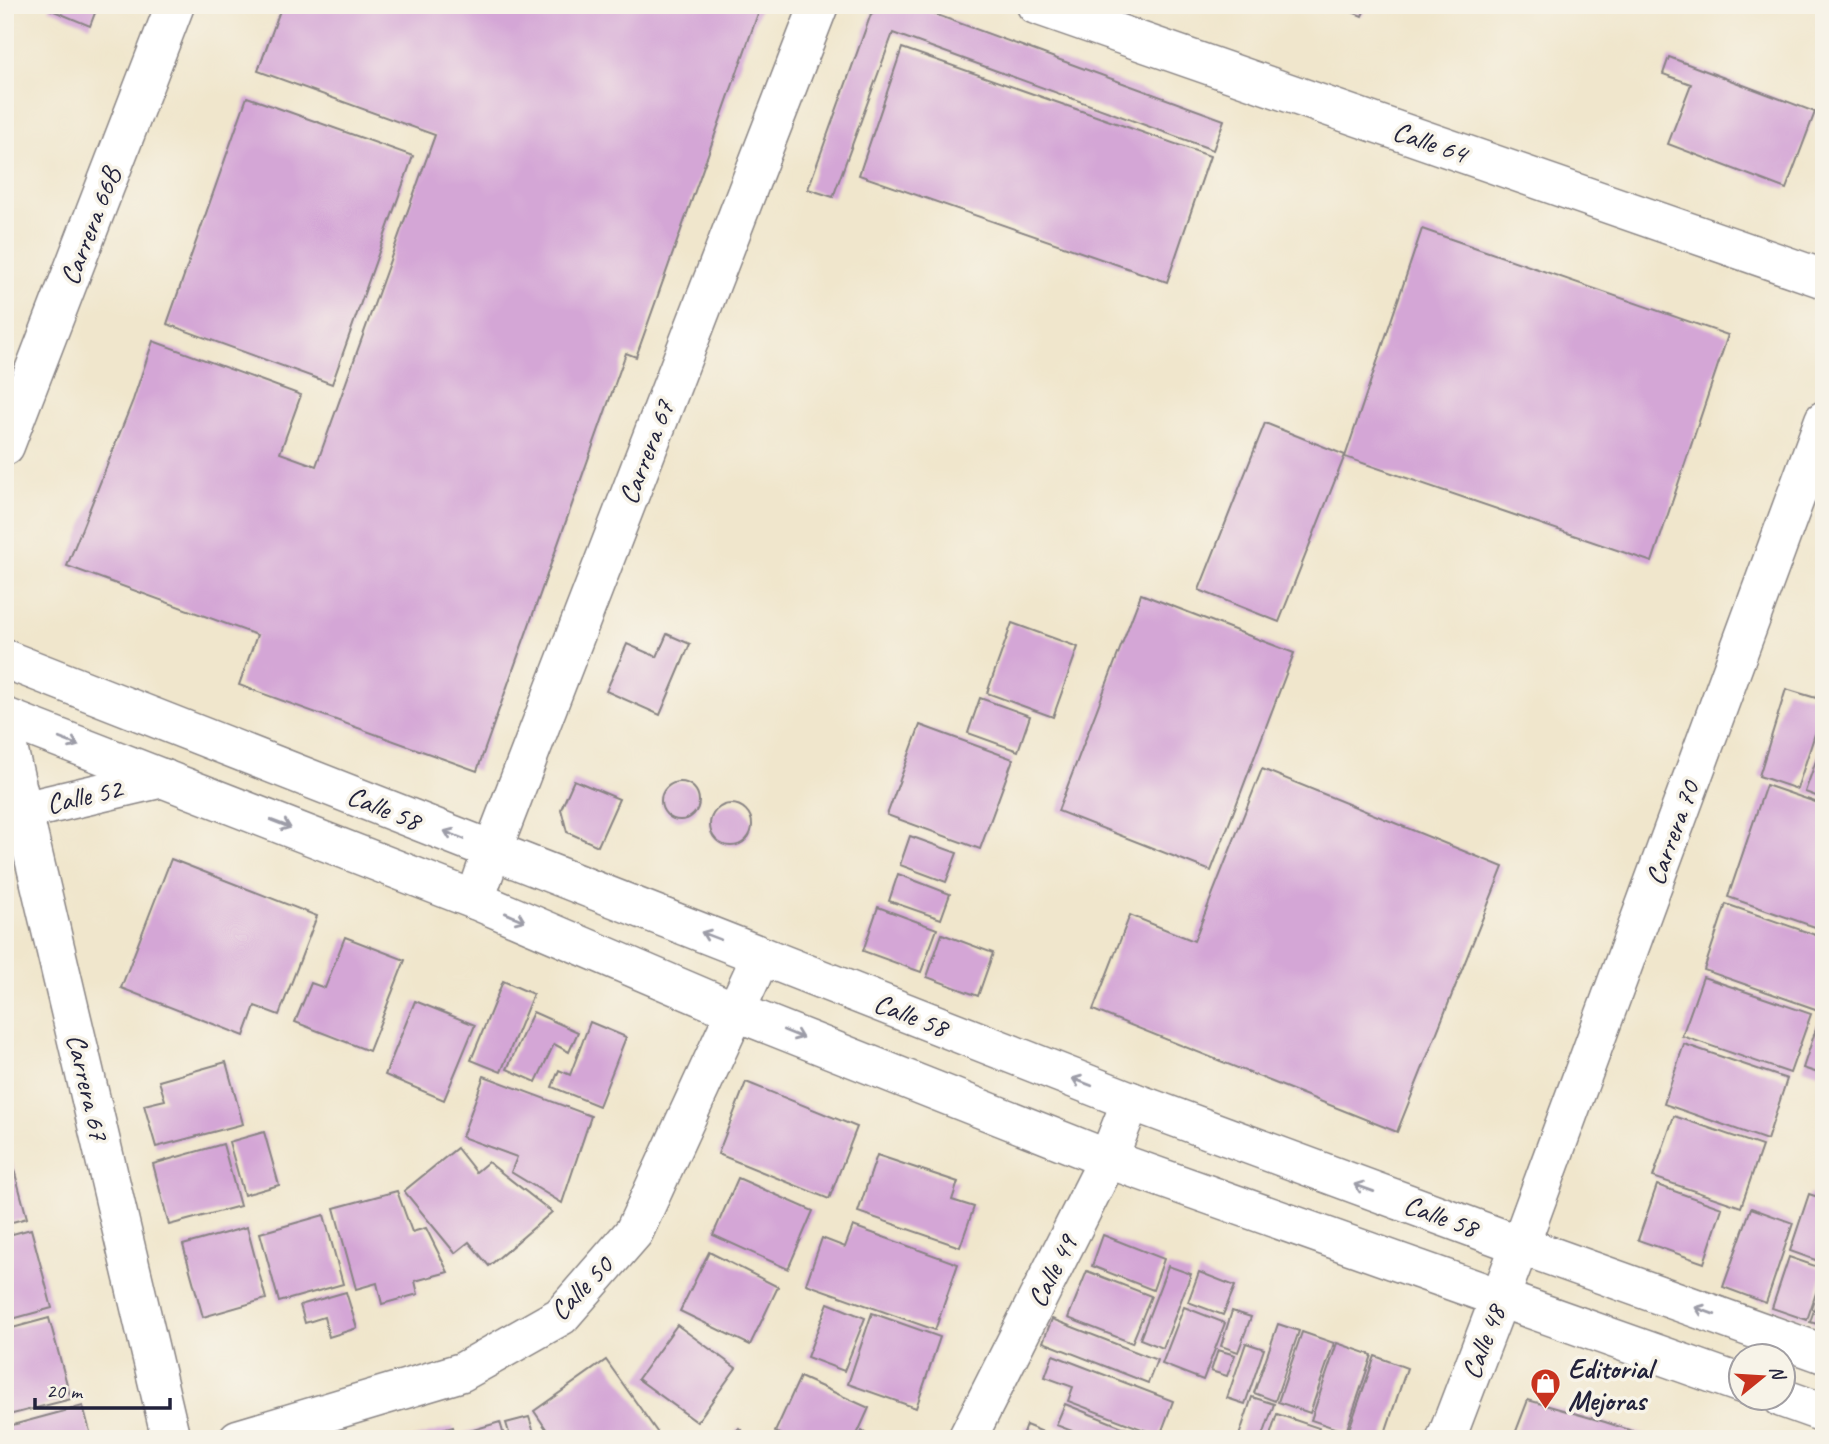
<svg xmlns="http://www.w3.org/2000/svg" width="1829" height="1444" font-family="Caveat,sans-serif">
	<style>
		.building { fill: #d4a6d6 }
		.lines { fill: none; stroke-linecap: round; stroke-linejoin: round }
		.street-casing { stroke: #898484; stroke-width: 41 }
		.secondary-casing { stroke: #898484; stroke-width: 41 }
		.street { stroke: #fff; stroke-width: 38 }
		.secondary { stroke: #fff; stroke-width: 38 }
		.oneway { stroke: #9c9ca7 }
		.labels { text-anchor: middle; dominant-baseline: central; stroke-width: 7; stroke-linejoin: round; paint-order: stroke }
		.street-label { font-size: 28px; fill: #22223b; stroke: #f7f3e8 }
		.poi-label { font-size: 28px; font-weight: bold; fill: #22223b; stroke: #f7f3e8; text-anchor: start }
	</style>
	<rect width="100%" height="100%" fill="#f7f3e8"/>
	<filter id="ink" filterUnits="userSpaceOnUse"><feTurbulence type="fractalNoise" baseFrequency=".0143" numOctaves="2"/><feDisplacementMap in="SourceGraphic" scale="14" xChannelSelector="R" yChannelSelector="G"/><feConvolveMatrix kernelMatrix="1 2 1 2 8 2 1 2 1" color-interpolation-filters="sRGB"/></filter>
	<filter id="wash" filterUnits="userSpaceOnUse"><feTurbulence type="fractalNoise" baseFrequency=".00686" numOctaves="4" result="noise"/><feDisplacementMap in="SourceGraphic" scale="28" xChannelSelector="R" yChannelSelector="G"/><feGaussianBlur stdDeviation="1.57" result="paint"/><feColorMatrix in="noise" values="0 0 0 0 0 0 0 0 0 0 0 0 0 0 0 0 0 1.4 0 .05"/><feComposite in="paint" operator="in"/></filter>
	<g filter="url(#wash)">
		<rect width="100%" height="100%" fill="#f0e6cc"/>
		<g id="blocks">
			<g class="building">
				<polygon points="51,5 98,5 90,26 49,9"/>
				<polygon points="282,5 761,5 636,357 626,353 477,771 239,685 257,635 67,566 133,400 153,341 301,395 280,453 316,466 435,135 258,71"/>
				<polygon points="885,5 910,5 1224,120 1213,150 893,33 833,197 808,189 871,14"/>
				<polygon points="1335,5 1367,5 1362,16"/>
				<polygon points="902,48 1210,156 1167,282 859,175"/>
				<polygon points="1669,57 1815,112 1786,189 1668,144 1691,84 1663,74"/>
				<polygon points="247,97 413,156 332,384 167,324"/>
				<polygon points="1422,229 1728,335 1652,562 1345,457"/>
				<polygon points="1265,423 1345,455 1279,622 1199,590"/>
				<polygon points="1141,594 1294,653 1211,871 1058,811"/>
				<polygon points="1012,623 1078,647 1053,717 987,693"/>
				<polygon points="667,634 690,644 660,715 606,691 627,644 657,657"/>
				<polygon points="1824,676 1824,733 1816,731 1797,789 1759,776 1786,689 1816,698"/>
				<polygon points="980,698 1030,716 1018,751 968,733"/>
				<polygon points="920,725 1013,759 980,849 887,815"/>
				<polygon points="1824,738 1824,799 1805,792"/>
				<polygon points="1262,769 1503,867 1397,1132 1093,1010 1130,915 1194,941"/>
				<polygon points="574,780 619,799 598,846 567,832 561,809"/>
				<circle cx="680" cy="801" r="19"/>
				<polygon points="1766,785 1824,805 1824,930 1728,897"/>
				<circle cx="731" cy="825" r="21"/>
				<polygon points="910,836 957,853 946,882 900,865"/>
				<polygon points="171,859 317,916 279,1015 255,1006 244,1036 121,988"/>
				<polygon points="898,874 950,894 941,919 889,901"/>
				<polygon points="1726,904 1824,938 1824,1012 1704,970"/>
				<polygon points="878,907 937,929 921,972 863,951"/>
				<polygon points="942,934 993,953 978,996 927,977"/>
				<polygon points="345,937 405,960 369,1051 295,1022 311,983 325,988"/>
				<polygon points="1703,977 1811,1014 1790,1073 1682,1036"/>
				<polygon points="503,981 533,994 501,1072 471,1060"/>
				<polygon points="415,1001 475,1025 444,1100 385,1075"/>
				<polygon points="533,1012 578,1032 569,1052 554,1044 536,1082 507,1069"/>
				<polygon points="1820,1017 1824,1018 1824,1075 1803,1068"/>
				<polygon points="590,1022 626,1037 599,1106 552,1087 559,1070 570,1075"/>
				<polygon points="1684,1044 1787,1079 1767,1140 1664,1104"/>
				<polygon points="226,1062 243,1124 156,1147 144,1105 165,1100 159,1081"/>
				<polygon points="484,1076 591,1116 562,1203 511,1172 517,1157 462,1137"/>
				<polygon points="746,1082 857,1127 829,1199 718,1154"/>
				<polygon points="1674,1116 1762,1146 1741,1207 1653,1177"/>
				<polygon points="264,1132 279,1185 244,1195 229,1142"/>
				<polygon points="223,1144 240,1206 169,1225 153,1164"/>
				<polygon points="457,1148 476,1172 488,1162 552,1212 489,1266 469,1242 455,1253 404,1191"/>
				<polygon points="877,1155 958,1182 952,1200 974,1207 960,1247 858,1212"/>
				<polygon points="12,1162 27,1218 5,1224 5,1164"/>
				<polygon points="738,1178 813,1211 788,1269 713,1235"/>
				<polygon points="1657,1185 1722,1208 1704,1263 1638,1240"/>
				<polygon points="397,1191 412,1232 426,1228 448,1272 415,1281 418,1294 382,1304 377,1283 356,1289 334,1208"/>
				<polygon points="1809,1194 1824,1199 1824,1263 1790,1251"/>
				<polygon points="1751,1208 1793,1223 1766,1303 1723,1287"/>
				<polygon points="324,1215 343,1284 279,1302 260,1233"/>
				<polygon points="853,1226 958,1264 935,1330 806,1284 822,1238 845,1247"/>
				<polygon points="247,1227 266,1299 203,1317 183,1245"/>
				<polygon points="31,1229 52,1308 5,1321 5,1236"/>
				<polygon points="1103,1235 1164,1259 1153,1290 1092,1266"/>
				<polygon points="709,1252 778,1287 750,1345 680,1311"/>
				<polygon points="1789,1257 1824,1269 1807,1320 1772,1308"/>
				<polygon points="1168,1266 1191,1274 1163,1348 1140,1339"/>
				<polygon points="1087,1271 1151,1296 1132,1343 1068,1318"/>
				<polygon points="1199,1272 1235,1286 1223,1315 1188,1302"/>
				<polygon points="1823,1283 1824,1283 1824,1326 1810,1322"/>
				<polygon points="346,1292 357,1328 329,1337 324,1317 305,1323 300,1305"/>
				<polygon points="828,1303 865,1318 844,1371 807,1357"/>
				<polygon points="1184,1307 1225,1323 1203,1380 1162,1364"/>
				<polygon points="1232,1311 1251,1317 1238,1352 1221,1346"/>
				<polygon points="872,1313 940,1337 916,1408 848,1384"/>
				<polygon points="49,1318 71,1399 5,1416 5,1330"/>
				<polygon points="1052,1319 1157,1360 1148,1383 1043,1342"/>
				<polygon points="1278,1324 1299,1331 1275,1401 1254,1393"/>
				<polygon points="677,1325 736,1368 697,1422 638,1379"/>
				<polygon points="1302,1332 1334,1343 1310,1413 1278,1402"/>
				<polygon points="1246,1343 1264,1349 1245,1404 1227,1398"/>
				<polygon points="1337,1343 1372,1355 1346,1432 1311,1420"/>
				<polygon points="1218,1350 1235,1355 1227,1376 1211,1371"/>
				<polygon points="1053,1355 1173,1401 1160,1436 1068,1401 1073,1387 1045,1377"/>
				<polygon points="1375,1356 1407,1368 1383,1439 1366,1439 1348,1432"/>
				<polygon points="606,1360 662,1439 553,1439 534,1411"/>
				<polygon points="800,1377 869,1408 855,1439 790,1439 775,1432"/>
				<polygon points="1252,1397 1274,1404 1262,1439 1238,1439"/>
				<polygon points="1528,1400 1605,1422 1657,1439 1513,1439"/>
				<polygon points="1065,1404 1152,1439 1093,1439 1056,1425"/>
				<polygon points="83,1406 92,1439 5,1439 5,1427"/>
				<polygon points="1277,1414 1319,1428 1315,1439 1269,1439"/>
				<polygon points="529,1417 536,1439 511,1439 506,1423"/>
				<polygon points="500,1422 505,1439 464,1439 463,1433"/>
				<polygon points="1026,1425 1060,1439 1021,1439"/>
				<polygon points="453,1427 456,1439 413,1439 413,1438"/>
				<polygon points="739,1428 750,1439 729,1439"/>
				<polygon points="862,1431 874,1439 859,1439"/>
				<polygon points="1320,1431 1342,1438 1342,1439 1318,1439"/>
			</g>
		</g>
	</g>
	<g filter="url(#ink)">
		<use href="#blocks" fill-opacity="0" stroke="#898484" stroke-width="2"/>
		<g class="lines">
			<defs>
				<g id="street">
					<polyline points="1036,5 1824,279"/>
					<polyline points="5,446 175,5"/>
					<polyline points="5,735 171,1439"/>
					<polyline points="5,815 163,778"/>
					<polyline points="475,900 492,851 819,5"/>
					<polyline points="238,1439 462,1372 561,1316 634,1232 761,956"/>
					<polyline points="967,1439 1108,1159 1131,1101"/>
					<polyline points="1446,1439 1520,1245 1824,420"/>
				</g>
				<g id="secondary">
					<polyline points="5,659 1131,1101 1520,1245 1824,1354"/>
					<polyline points="5,717 475,900 737,1012 1108,1159 1742,1384"/>
					<polyline points="1782,1398 1824,1413"/>
				</g>
			</defs>
			<use href="#street" class="street-casing"/>
			<use href="#secondary" class="secondary-casing"/>
			<use href="#street" class="street"/>
			<use href="#secondary" class="secondary"/>
		</g>
		<defs><path id="oneway-shaft" d="M-6 0H5M1.5-3L5.5 0L1.5 3" fill="none" stroke-width="1.6" stroke-linecap="round" stroke-linejoin="round" transform="scale(1.75)"/></defs>
		<g class="oneway">
			<use href="#oneway-shaft" transform="translate(69 742) rotate(21)"/>
			<use href="#oneway-shaft" transform="translate(281 824) rotate(21)"/>
			<use href="#oneway-shaft" transform="translate(454 835) rotate(-158)"/>
			<use href="#oneway-shaft" transform="translate(515 917) rotate(23)"/>
			<use href="#oneway-shaft" transform="translate(711 936) rotate(-159)"/>
			<use href="#oneway-shaft" transform="translate(793 1034) rotate(22)"/>
			<use href="#oneway-shaft" transform="translate(1082 1082) rotate(-159)"/>
			<use href="#oneway-shaft" transform="translate(1364 1188) rotate(-160)"/>
			<use href="#oneway-shaft" transform="translate(1705 1311) rotate(-160)"/>
		</g>
	</g>
	<defs>
		<symbol id="shop-pin" viewBox="-11 -11 22 30"><path d="M0 17L-7.5 6A9.5 9.5 0 1 1 7.5 6Z" fill="#c8321e" stroke="#f7f3e8"/><path d="M-5-2.5h2.3a2.7 3.5 0 0 1 5.4 0H5L5.5 6h-11ZM-1.5-2.5h3a1.5 2.3 0 0 0-3 0Z" fill="#fff"/></symbol>
	</defs>
	<g fill-rule="evenodd">
		<use href="#shop-pin" x="1528" y="1366" width="35" height="47"/>
	</g>
	<g class="labels">
		<g class="street-label">
			<text transform="translate(1430 142) rotate(19)">Calle 64</text>
			<text transform="translate(90 226) rotate(-69)">Carrera 66B</text>
			<text transform="translate(646 452) rotate(-69)">Carrera 67</text>
			<text transform="translate(84 796) rotate(-13)">Calle 52</text>
			<text transform="translate(384 808) rotate(22)">Calle 58</text>
			<text transform="translate(1672 833) rotate(-70)">Carrera 70</text>
			<text transform="translate(911 1015) rotate(21)">Calle 58</text>
			<text transform="translate(88 1087) rotate(77)">Carrera 67</text>
			<text transform="translate(1441 1216) rotate(20)">Calle 58</text>
			<text transform="translate(1052 1271) rotate(-63)">Calle 49</text>
			<text transform="translate(581 1288) rotate(-46)">Calle 50</text>
			<text transform="translate(1483 1342) rotate(-69)">Calle 48</text>
		</g>
		<g class="poi-label">
			<text x="1568" y="1368">Editorial<tspan x="1568" dy="32">Mejoras</tspan></text>
		</g>
	</g>
	<rect width="1829" height="1444" fill="none" stroke="#f7f3e8" stroke-width="28"/>
	<g transform="translate(1762 1377) rotate(72)"><circle r="33" fill="#f7f3e8" stroke="#a29fa3" stroke-width="2"/>
	<path d="M0-5L12 26L0 18L-12 26Z" fill="#c8321e"/>
	<text y="-10" font-size="19" font-weight="bold" text-anchor="middle" fill="#22223b">N</text>
	</g>
	<path d="M35 1398v10h135v-10" fill="none" stroke="#22223b" stroke-width="3.5"/>
	<text x="46" y="1398" font-size="21" fill="#22223b" stroke="#f7f3e8" stroke-width="5" paint-order="stroke">20 m</text>
</svg>
